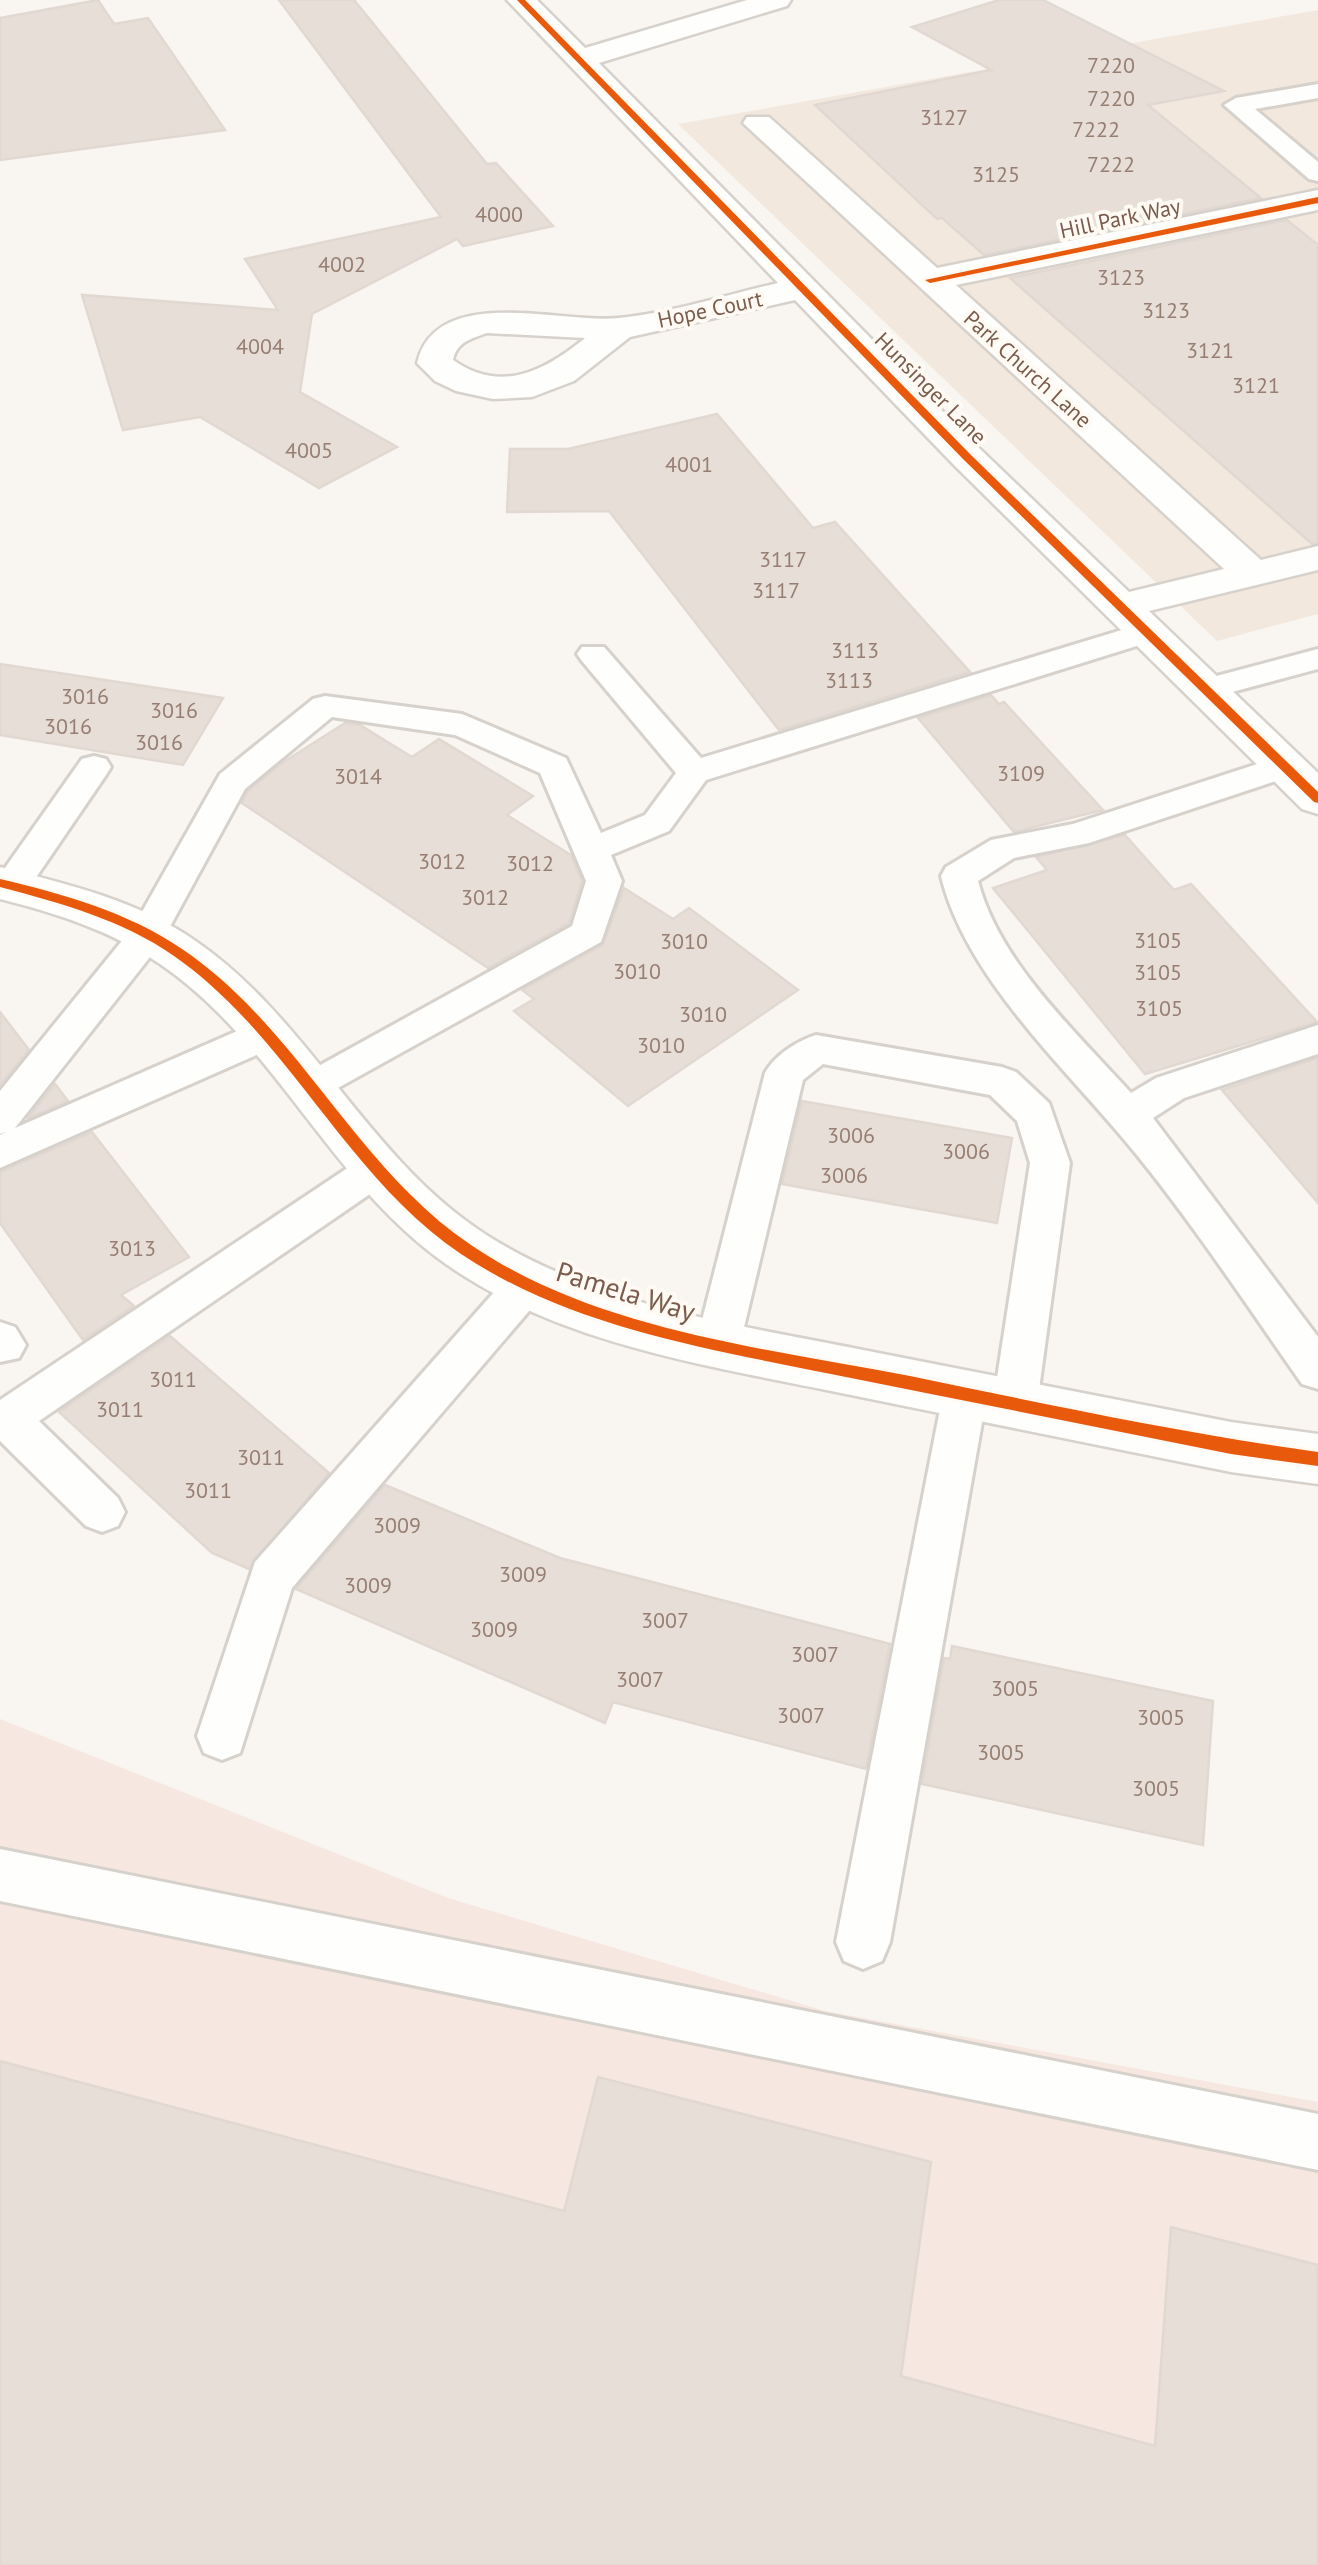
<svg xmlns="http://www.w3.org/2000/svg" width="1318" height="2565" font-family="'PT Sans',sans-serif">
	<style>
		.residential { fill: #f2e8de }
		.commercial { fill: #f6e8e1 }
		.building { fill: #e6ded7; stroke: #e2d8d2; stroke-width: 2.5 }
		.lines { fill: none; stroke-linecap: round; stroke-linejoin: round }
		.lane-casing { stroke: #d7d1cb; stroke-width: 6 }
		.street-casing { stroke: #d7d1cb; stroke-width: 5 }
		.lane { fill: #fefefd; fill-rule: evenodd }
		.street { fill: #fefefd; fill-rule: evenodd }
		.cycleway-casing { stroke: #fffaf3; stroke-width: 6 }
		.cycleway { fill: #e8590c; fill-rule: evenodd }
		.labels { text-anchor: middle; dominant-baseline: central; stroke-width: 8; stroke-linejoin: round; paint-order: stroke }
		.number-label { font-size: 22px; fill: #977e72 }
		.far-street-label { font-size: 22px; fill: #7a5c4d; stroke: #fffaf3 }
		.street-label { font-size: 28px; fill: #7a5c4d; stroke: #fffaf3 }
	</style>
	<rect width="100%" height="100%" fill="#f9f5f0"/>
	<polygon class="residential" points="1318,10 1318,614 1217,641 678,124"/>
	<polygon class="commercial" points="0,1719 448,1898 825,2011 1318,2102 1318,2565 0,2565"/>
	<g class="building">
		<polygon points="98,0 114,24 148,18 225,130 0,160 0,18"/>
		<polygon points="279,0 354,0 487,164 496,163 553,226 463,246 457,239 312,314 300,392 397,447 319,488 200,417 123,430 82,295 278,310 245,259 441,217"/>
		<polygon points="999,0 1043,0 1224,91 1148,105 1261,198 984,255 942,218 937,219 815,105 991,70 912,27"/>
		<polygon points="1287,220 1318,245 1318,543 1312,544 1010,278"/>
		<polygon points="717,414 813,528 835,522 970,672 779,730 609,511 507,512 510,449 568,449"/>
		<polygon points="0,664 223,698 183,765 0,735"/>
		<polygon points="991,695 999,704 1004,702 1103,810 1014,832 918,718"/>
		<polygon points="345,723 360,725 412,757 439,739 533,796 507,815 571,855 582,881 569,923 488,968 242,803 248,791 282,763"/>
		<polygon points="1125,835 1174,890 1191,884 1317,1022 1145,1074 993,888 1047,870 1036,857"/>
		<polygon points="624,888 673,919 689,908 798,990 628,1106 514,1011 534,999 522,990 603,945"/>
		<polygon points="0,1012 29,1050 0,1085"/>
		<polygon points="1318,1058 1318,1203 1222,1090"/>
		<polygon points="55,1084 68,1101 27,1119"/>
		<polygon points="802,1101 1012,1138 997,1223 782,1184"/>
		<polygon points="92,1132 189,1257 121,1295 134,1306 83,1340 0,1223 0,1172"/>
		<polygon points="170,1336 329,1473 249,1569 212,1553 59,1412"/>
		<polygon points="385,1485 560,1558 890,1644 866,1769 613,1702 605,1723 296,1589"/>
		<polygon points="952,1646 1213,1701 1203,1845 922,1784 944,1658 950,1659"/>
		<polygon points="0,2061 564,2211 598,2077 931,2162 901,2376 1155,2446 1171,2227 1318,2265 1318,2565 0,2565"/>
	</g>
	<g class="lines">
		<defs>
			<g id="lane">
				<polygon points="1318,84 1318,98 1255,109 1318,162 1318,181 1309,179 1224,105 1236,98"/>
				<polygon points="1148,622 1164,632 1159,639 706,780 669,831 611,855 622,881 601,942 309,1104 295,1099 289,1089 295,1079 572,926 586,881 540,773 455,735 332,717 245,789 161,943 15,1128 251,1025 265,1021 279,1025 284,1035 279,1045 0,1168 0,1135 6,1132 0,1134 0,1091 134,926 220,774 313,699 325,696 462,714 566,758 601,833 645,815 676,773 582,661 577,654 582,647 604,647 701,758"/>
				<polygon points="1318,649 1318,669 1206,699 1194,696 1190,689 1194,682"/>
				<path d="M1285,755L1297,758L1302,766L1297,774L1089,843L1014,858L978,881C999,962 1076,1032 1131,1093L1156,1078L1318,1025V1054L1184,1098L1153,1118L1318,1337V1389L1302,1384C1248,1307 1196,1228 1137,1155C1071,1073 966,980 941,876L946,867L991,840L1073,824Z"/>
				<polygon points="94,756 106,759 111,767 106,775 24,895 0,895 0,875 82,759"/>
				<path d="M816,1035L1002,1067L1016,1072L1049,1103L1070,1163L1037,1404L1031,1417L1015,1423L999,1417L993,1404L1030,1163L1017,1121L990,1095L823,1064L803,1080L740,1344L733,1357L718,1362L703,1357L696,1344L765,1073C775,1055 797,1041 816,1035Z"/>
				<polygon points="375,1154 389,1159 395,1170 389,1181 39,1421 118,1498 125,1512 118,1526 102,1532 86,1526 0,1441 0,1400 361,1159"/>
				<polygon points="526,1268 541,1273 547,1285 541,1297 292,1588 240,1753 222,1760 204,1753 197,1736 255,1562 511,1273"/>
				<polygon points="0,1322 15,1327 26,1345 19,1358 0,1362"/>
				<polygon points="965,1375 981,1381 987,1394 890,1942 882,1961 863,1969 844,1961 836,1942 943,1394 949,1381"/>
				<polygon points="0,1849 1318,2114 1318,2170 0,1901"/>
			</g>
			<g id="street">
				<path d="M507,0H537L585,48L747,0H791L787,6L599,63L980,449L1129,592L1224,569L743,123L747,117H769L937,268L1318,190V210L956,285L1261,560L1318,546V570L1149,611L1318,773V814L1302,809L954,465L795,300L630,337L574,381L532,397L493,399L456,391L435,381L417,363C436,283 560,324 619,318C671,313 726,295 778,283ZM487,333L585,338C545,371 501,394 453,360C457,342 470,339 487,333Z"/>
				<path d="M0,867C68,884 139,901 197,942C311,1021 369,1161 488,1236C598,1305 727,1323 853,1348C979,1373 1105,1397 1231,1422L1318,1434V1484L1231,1472C1103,1446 974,1420 846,1394C711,1366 561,1345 446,1264C331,1184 276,1043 160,964C112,931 56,913 0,899Z"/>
			</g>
		</defs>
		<use href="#lane" class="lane-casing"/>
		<use href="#street" class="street-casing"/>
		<use href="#lane" class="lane"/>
		<use href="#street" class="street"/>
		<defs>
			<g id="cycleway">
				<polygon points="517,0 525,0 971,455 1318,792 1318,803 1314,802 963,459"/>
				<polygon points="1318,197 1318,203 930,283 925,280"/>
				<path d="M0,879C63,894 128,912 182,949C298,1027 355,1167 471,1245C596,1330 764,1348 910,1376C1045,1404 1181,1433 1318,1452V1466L1231,1454C1103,1428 975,1403 846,1377C715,1350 575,1330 461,1254C345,1176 289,1036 174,956C123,920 60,903 0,887Z"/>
			</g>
		</defs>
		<use href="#cycleway" class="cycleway-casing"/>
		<use href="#cycleway" class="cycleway"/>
	</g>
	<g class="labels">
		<g class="number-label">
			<text x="1111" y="65">7220</text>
			<text x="1111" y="98">7220</text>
			<text x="944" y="117">3127</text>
			<text x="1096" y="129">7222</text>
			<text x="1111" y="164">7222</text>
			<text x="996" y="174">3125</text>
			<text x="499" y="214">4000</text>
			<text x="342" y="264">4002</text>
			<text x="1121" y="277">3123</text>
			<text x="1166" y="310">3123</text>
			<text x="260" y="346">4004</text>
			<text x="1210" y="350">3121</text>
			<text x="1256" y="385">3121</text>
			<text x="309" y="450">4005</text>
			<text x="689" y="464">4001</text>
			<text x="783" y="559">3117</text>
			<text x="776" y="590">3117</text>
			<text x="855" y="650">3113</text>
			<text x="849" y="680">3113</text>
			<text x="85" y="696">3016</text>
			<text x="174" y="710">3016</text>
			<text x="68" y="726">3016</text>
			<text x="159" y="742">3016</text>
			<text x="1021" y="773">3109</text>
			<text x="358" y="776">3014</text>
			<text x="442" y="861">3012</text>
			<text x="530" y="863">3012</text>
			<text x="485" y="897">3012</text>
			<text x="1158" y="940">3105</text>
			<text x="684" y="941">3010</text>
			<text x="637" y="971">3010</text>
			<text x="1158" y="972">3105</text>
			<text x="1159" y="1008">3105</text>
			<text x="703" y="1014">3010</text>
			<text x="661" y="1045">3010</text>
			<text x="851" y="1135">3006</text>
			<text x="966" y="1151">3006</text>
			<text x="844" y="1175">3006</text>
			<text x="132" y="1248">3013</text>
			<text x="173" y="1379">3011</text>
			<text x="120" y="1409">3011</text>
			<text x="261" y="1457">3011</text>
			<text x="208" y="1490">3011</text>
			<text x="397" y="1525">3009</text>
			<text x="523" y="1574">3009</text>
			<text x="368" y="1585">3009</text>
			<text x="665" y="1620">3007</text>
			<text x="494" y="1629">3009</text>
			<text x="815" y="1654">3007</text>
			<text x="640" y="1679">3007</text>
			<text x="1015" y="1688">3005</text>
			<text x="801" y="1715">3007</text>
			<text x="1161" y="1717">3005</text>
			<text x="1001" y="1752">3005</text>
			<text x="1156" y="1788">3005</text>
		</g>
		<g class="far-street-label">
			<text transform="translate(1120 218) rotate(-12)">Hill Park Way</text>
			<text transform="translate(710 309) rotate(-12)">Hope Court</text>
			<text transform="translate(1028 369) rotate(42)">Park Church Lane</text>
			<text transform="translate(931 388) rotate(45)">Hunsinger Lane</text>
		</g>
		<g class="street-label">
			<text transform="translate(626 1291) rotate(17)">Pamela Way</text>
		</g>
	</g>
</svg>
